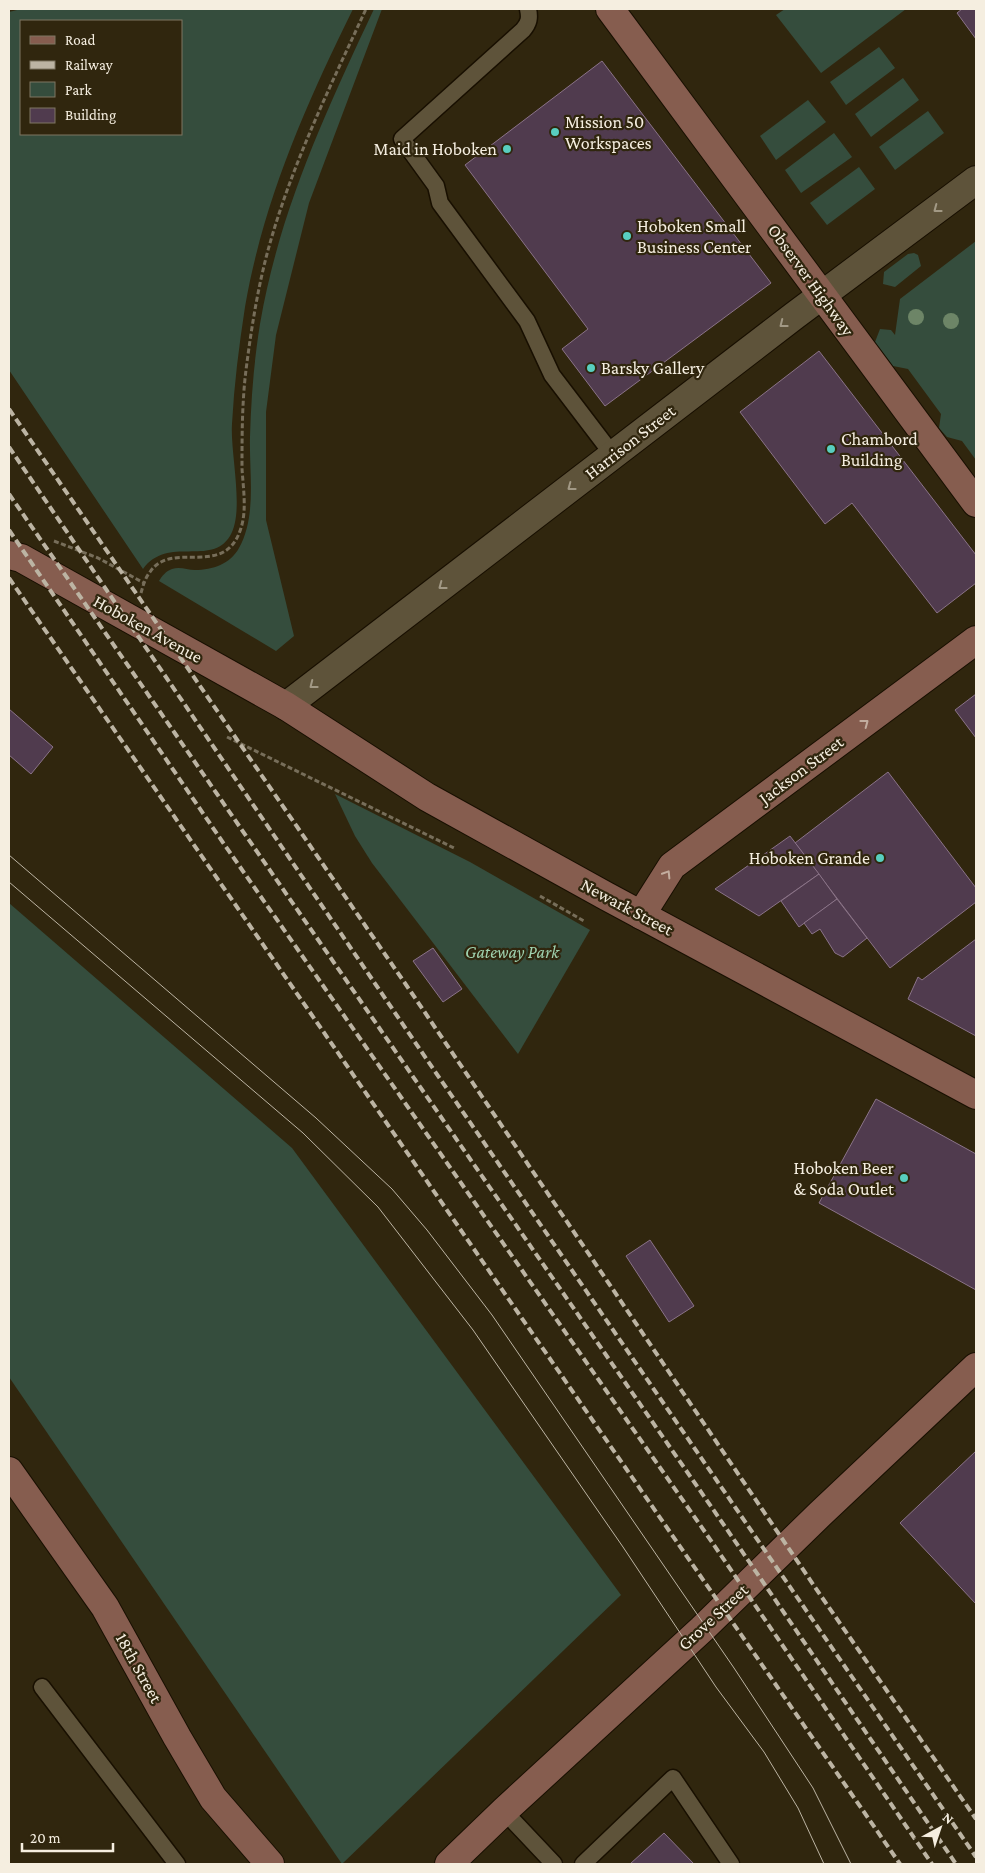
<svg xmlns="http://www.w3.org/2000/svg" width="985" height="1873" font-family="'Crimson Pro',serif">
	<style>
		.green { fill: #354d3d; fill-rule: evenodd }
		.building { fill: #503b4e; stroke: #8a7388 }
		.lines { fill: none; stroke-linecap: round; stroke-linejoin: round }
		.lane-casing { stroke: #180f00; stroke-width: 19 }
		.street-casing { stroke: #180f00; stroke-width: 30 }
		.secondary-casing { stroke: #180f00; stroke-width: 30 }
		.path { stroke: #776e5a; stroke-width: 3; stroke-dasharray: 5 2.5; stroke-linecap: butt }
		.lane { stroke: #5e533a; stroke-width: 16 }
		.street { stroke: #5e533a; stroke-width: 28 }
		.secondary { stroke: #865d4f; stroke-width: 28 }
		.tram { stroke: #bcb4a3; stroke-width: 1 }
		.rail { stroke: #bcb4a3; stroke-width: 4; stroke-dasharray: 8 4; stroke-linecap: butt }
		.tree { fill: #6d8567 }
		.oneway { stroke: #a29985 }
		.oneway2 { stroke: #c3ad9f }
		.poi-dot { fill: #58cebf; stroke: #30260e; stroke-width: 2 }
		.labels { text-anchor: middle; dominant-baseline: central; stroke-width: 4.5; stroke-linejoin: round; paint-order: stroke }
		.poi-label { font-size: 18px; fill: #f5eee0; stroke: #30260e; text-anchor: start }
		.street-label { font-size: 18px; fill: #f5eee0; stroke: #30260e }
		.park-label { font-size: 18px; font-style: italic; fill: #9fd2af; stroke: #30260e }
	</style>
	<rect width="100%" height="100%" fill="#30260e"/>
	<g class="green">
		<path d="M21,9H353C306,104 263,202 245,307C239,346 234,385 232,424C230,453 245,512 230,536C211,567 168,535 143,569L9,370V12ZM21,21H181V134H21Z"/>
		<path d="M374,9H382L309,203L276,335L266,412V520L294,636L276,651L159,581C162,576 166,571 172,569C180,566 187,570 195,570C213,570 230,564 239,548C257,516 249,473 250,437C251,399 254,361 260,324C279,212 326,111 374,9Z"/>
		<polygon points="785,9 906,9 821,73 776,15"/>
		<polygon points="879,47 895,68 846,105 830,82"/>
		<polygon points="903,78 919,100 871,137 855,114"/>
		<polygon points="808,100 826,122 776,160 760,136"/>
		<polygon points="928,111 944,133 895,170 879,147"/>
		<polygon points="834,133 852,157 801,193 785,170"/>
		<polygon points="859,167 875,189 827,225 810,203"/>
		<polygon points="976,241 976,460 962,441 947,437 939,428 941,414 908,369 893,366 875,342 880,329 891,330 895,335 900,299"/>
		<polygon points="914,253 918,255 921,266 895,287 883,284 884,272 908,254"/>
		<polygon points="335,794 470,862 590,930 518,1054 372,863 355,836"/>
		<polygon points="9,903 292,1148 621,1595 342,1864 9,1377"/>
	</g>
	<g class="building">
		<polygon points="962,9 976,9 976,39 957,13"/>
		<polygon points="602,61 771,283 605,406 562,349 588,329 465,165"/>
		<polygon points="819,351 976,555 976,583 937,613 852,503 825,524 740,412"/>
		<polygon points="976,694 976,738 955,710"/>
		<polygon points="9,709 53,747 31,774 9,755"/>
		<polygon points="888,772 976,888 976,902 890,968 795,843"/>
		<polygon points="790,836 819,874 759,916 715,889"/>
		<polygon points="819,874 837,899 799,927 781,901"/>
		<polygon points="837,899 867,938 843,957 835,953 820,929 812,934 804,923"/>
		<polygon points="976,939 976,1036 908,999 918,977 922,980"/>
		<polygon points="433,948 462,989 443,1002 413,961"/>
		<polygon points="876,1099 976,1154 976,1290 819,1203"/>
		<polygon points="650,1240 694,1306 669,1322 626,1256"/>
		<polygon points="976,1451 976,1604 900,1523"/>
		<polygon points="664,1833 694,1864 630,1864"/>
	</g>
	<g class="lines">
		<defs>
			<g id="lane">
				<path d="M528,9C530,18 529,23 523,30L402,139L436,186L440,203L527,321L552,375L613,455"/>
				<polyline points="42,1687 177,1864"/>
				<polyline points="504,1811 554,1864"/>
				<polyline points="583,1864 673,1778 731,1864"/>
			</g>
			<polyline id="street" points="286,706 794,316 976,180"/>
			<g id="secondary">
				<polyline points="610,9 976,503"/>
				<polyline points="9,555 21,558 286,706 427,797 606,896 976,1095"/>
				<polyline points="641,915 672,866 976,640"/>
				<polyline points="9,1471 105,1607 177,1737 213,1798 270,1864"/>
				<polyline points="449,1864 504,1811 702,1629 820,1514 976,1367"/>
			</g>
		</defs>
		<use href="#lane" class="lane-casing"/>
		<use href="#street" class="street-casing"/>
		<use href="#secondary" class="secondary-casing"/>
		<g class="path">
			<polyline points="54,541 98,558 144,583"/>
			<path d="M141,593C143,586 145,578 150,572C172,539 225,580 241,528C247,510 243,487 242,468C242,436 242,402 246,370C251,331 257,292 267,254C290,168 329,89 366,9"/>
			<polyline points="227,737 456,849"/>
			<polyline points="540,896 584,921"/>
		</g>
		<use href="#lane" class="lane"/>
		<use href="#street" class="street"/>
		<use href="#secondary" class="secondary"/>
		<g class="tram">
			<polyline points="9,855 316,1118 392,1189 427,1230 492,1315 734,1668 813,1788 851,1864"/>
			<polyline points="9,882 303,1133 378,1207 473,1330 623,1547 716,1687 764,1752 798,1808 824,1864"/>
		</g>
		<g class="rail">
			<polyline points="9,409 411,992 821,1596 976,1819"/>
			<polyline points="9,447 434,1070 976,1857"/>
			<polyline points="9,494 726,1528 956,1864"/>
			<polyline points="9,530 224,844 705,1532 932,1864"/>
			<polyline points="9,578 900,1864"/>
		</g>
	</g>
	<g class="tree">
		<circle cx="916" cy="317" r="8"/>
		<circle cx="951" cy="321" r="8"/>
	</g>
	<defs><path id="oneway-chevron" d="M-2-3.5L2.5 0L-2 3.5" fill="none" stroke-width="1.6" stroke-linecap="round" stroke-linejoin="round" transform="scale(1.25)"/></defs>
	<g class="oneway">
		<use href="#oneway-chevron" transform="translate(937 209) rotate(143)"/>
		<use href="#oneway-chevron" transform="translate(783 324) rotate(142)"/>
		<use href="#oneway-chevron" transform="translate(571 487) rotate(143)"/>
		<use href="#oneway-chevron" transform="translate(442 586) rotate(143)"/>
		<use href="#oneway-chevron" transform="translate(313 685) rotate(142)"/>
	</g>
	<g class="oneway2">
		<use href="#oneway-chevron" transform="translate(865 723) rotate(-37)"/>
		<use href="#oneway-chevron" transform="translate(667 874) rotate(-58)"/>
	</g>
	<g class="poi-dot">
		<circle cx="555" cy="132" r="5"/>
		<circle cx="507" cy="149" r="5"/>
		<circle cx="627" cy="236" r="5"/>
		<circle cx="591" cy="368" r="5"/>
		<circle cx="831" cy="449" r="5"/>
		<circle cx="880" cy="858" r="5"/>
		<circle cx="904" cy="1178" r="5"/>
	</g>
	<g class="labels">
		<g class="poi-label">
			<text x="565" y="122">Mission 50<tspan x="565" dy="21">Workspaces</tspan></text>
			<text x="497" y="149" text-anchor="end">Maid in Hoboken</text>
			<text x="637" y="226">Hoboken Small<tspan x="637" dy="21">Business Center</tspan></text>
			<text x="601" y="368">Barsky Gallery</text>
			<text x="841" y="439">Chambord<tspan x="841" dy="21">Building</tspan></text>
			<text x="870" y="858" text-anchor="end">Hoboken Grande</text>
			<text x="894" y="1168" text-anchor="end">Hoboken Beer<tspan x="894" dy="21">&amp; Soda Outlet</tspan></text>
		</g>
		<g class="street-label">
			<text transform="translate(811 280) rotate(54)">Observer Highway</text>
			<text transform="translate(630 442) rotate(-38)">Harrison Street</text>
			<text transform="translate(148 629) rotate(29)">Hoboken Avenue</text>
			<text transform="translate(801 770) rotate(-37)">Jackson Street</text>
			<text transform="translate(627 907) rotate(28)">Newark Street</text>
			<text transform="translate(713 1617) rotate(-43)">Grove Street</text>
			<text transform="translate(139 1668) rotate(61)">18th Street</text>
		</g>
		<g class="park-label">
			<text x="512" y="952">Gateway Park</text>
		</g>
	</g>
	<rect width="985" height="1873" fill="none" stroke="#f5eee0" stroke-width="20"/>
	<rect x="20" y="20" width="162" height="115" fill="#30260e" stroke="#7f7662"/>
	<rect x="30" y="36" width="25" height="8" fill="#865d4f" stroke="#7f7662"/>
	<text x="65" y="45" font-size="15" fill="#f5eee0">Road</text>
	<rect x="30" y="61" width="25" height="8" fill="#bcb4a3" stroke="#7f7662"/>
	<text x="65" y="70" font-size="15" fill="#f5eee0">Railway</text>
	<rect x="30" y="82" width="25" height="15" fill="#354d3d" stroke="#7f7662"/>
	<text x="65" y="95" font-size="15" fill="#f5eee0">Park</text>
	<rect x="30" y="108" width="25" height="15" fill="#503b4e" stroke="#7f7662"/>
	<text x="65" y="120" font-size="15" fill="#f5eee0">Building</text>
	<g transform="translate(940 1828) rotate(40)" stroke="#30260e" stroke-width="4" paint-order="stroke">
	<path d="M0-4L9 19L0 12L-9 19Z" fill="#f5eee0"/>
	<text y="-8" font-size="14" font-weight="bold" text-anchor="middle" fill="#f5eee0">N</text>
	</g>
	<path d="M22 1843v8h91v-8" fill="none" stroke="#f5eee0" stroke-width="2.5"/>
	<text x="30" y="1843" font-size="15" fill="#f5eee0" stroke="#30260e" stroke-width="4" paint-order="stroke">20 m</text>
</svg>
